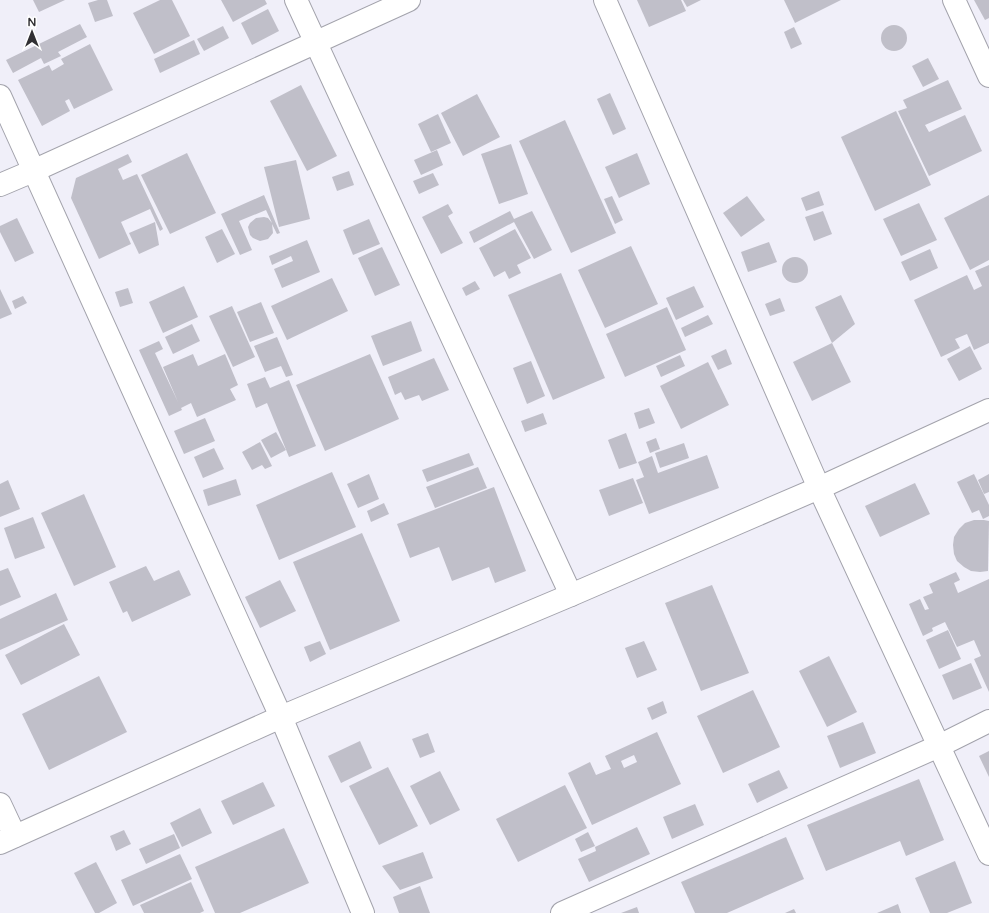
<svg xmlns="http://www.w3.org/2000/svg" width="989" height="913" font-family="'Varela Round',sans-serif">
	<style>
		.building { fill: #c0bfc9; fill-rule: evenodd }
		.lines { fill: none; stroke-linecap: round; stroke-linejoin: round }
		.street-casing { stroke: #a3a3ac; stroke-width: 24 }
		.street { stroke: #fff; stroke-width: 22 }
	</style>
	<rect width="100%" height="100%" fill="#f0eff9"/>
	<g class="building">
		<polygon points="33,0 65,0 39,12"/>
		<polygon points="98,0 107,0 113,16 95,22 88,3"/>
		<polygon points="160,0 172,0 190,36 154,54 133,13"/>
		<polygon points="221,0 265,0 267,4 233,22"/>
		<polygon points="637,0 681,0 686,11 649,27"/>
		<polygon points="683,0 701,0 687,7"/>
		<polygon points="784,0 841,0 795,23"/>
		<polygon points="974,0 989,0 989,18 985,20"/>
		<polygon points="268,9 279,31 252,45 241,23"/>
		<polygon points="80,24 87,37 58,52 61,56 44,64 41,58 13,73 6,60"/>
		<circle cx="894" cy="38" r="13"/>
		<polygon points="223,26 229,38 204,51 197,39"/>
		<polygon points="794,27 802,44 791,49 784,32"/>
		<polygon points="194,40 200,54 160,73 154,59"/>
		<polygon points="90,44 113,90 74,109 69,99 65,101 70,111 42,126 18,80 49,65 52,71 64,64 61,59"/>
		<polygon points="928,58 939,79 923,87 912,66"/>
		<polygon points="948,80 962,109 925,125 929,132 965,115 982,151 929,176 898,111 907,108 903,100"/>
		<polygon points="301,85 337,156 307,171 270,101"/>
		<polygon points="610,93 626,129 613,135 597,99"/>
		<polygon points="477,94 500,137 463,156 441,113"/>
		<polygon points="896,111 931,185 875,211 841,137"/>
		<polygon points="438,114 451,143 431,152 418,124"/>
		<polygon points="565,120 616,233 571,253 519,141"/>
		<polygon points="511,144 528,194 499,204 481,154"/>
		<polygon points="437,150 443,165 421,175 414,160"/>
		<polygon points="187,153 216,213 170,234 141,175"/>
		<polygon points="637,153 650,184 619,198 605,167"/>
		<polygon points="128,154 132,162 118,169 123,180 137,174 163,229 160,231 150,209 121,222 131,244 99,259 71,198 76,178"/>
		<polygon points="296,160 310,219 279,227 264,167"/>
		<polygon points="349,171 354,185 337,191 332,177"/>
		<polygon points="433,173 439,185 419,194 413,181"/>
		<polygon points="819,191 824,205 806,211 801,198"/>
		<polygon points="264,195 280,233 277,234 272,224 273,233 268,239 260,241 253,238 250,235 248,227 250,223 256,218 264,217 268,218 272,223 266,210 239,221 252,250 240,255 221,214"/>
		<polygon points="989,195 989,260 970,270 944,218"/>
		<polygon points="612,196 623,220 615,224 604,199"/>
		<polygon points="747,196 765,220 741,237 723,213"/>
		<polygon points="919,203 937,240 901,256 883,219"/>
		<polygon points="448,204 453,213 448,216 463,243 441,254 422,217"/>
		<polygon points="510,211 514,219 532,211 552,250 534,259 514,222 474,243 469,232"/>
		<polygon points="823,211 832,234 814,241 805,217"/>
		<polygon points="17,218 34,253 15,262 0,232 0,226"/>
		<polygon points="369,219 380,244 353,255 343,230"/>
		<polygon points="155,222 159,245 139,254 129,233"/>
		<polygon points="222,229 235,254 217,263 205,237"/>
		<polygon points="515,229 531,258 517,265 521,273 509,279 505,271 494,277 479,248"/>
		<polygon points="307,240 320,272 282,288 274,269 293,261 291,256 272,265 269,256"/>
		<polygon points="769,242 777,262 748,272 741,252"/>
		<polygon points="631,246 658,304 605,328 578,270"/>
		<polygon points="382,247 400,285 375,296 358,258"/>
		<polygon points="930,249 938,268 910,281 901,262"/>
		<circle cx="795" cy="270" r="13"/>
		<polygon points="989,265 989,343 974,350 967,334 955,339 960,348 941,357 914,300 967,275 974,290 982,286 975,271"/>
		<polygon points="561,273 605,378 553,400 508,295"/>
		<polygon points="332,278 348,311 287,340 271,306"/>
		<polygon points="475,281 480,289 466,296 462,288"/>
		<polygon points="184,286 198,317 163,333 149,302"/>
		<polygon points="694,286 704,307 676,320 666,298"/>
		<polygon points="128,288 133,303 120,307 115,292"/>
		<polygon points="0,289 12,314 0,319"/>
		<polygon points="841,295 855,324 832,343 815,307"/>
		<polygon points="23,296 27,303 15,309 12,301"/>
		<polygon points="780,298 785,311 770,316 765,304"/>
		<polygon points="261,302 274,333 250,342 237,312"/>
		<polygon points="232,306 255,357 233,367 209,316"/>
		<polygon points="667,307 686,350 625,377 606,334"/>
		<polygon points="708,315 713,324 685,337 681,328"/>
		<polygon points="411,321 422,351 383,366 371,336"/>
		<polygon points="192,324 200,341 173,354 165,337"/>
		<polygon points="277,337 293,375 286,377 281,366 265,372 254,346"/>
		<polygon points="159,341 163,349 155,353 178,402 163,367 193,354 198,366 225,354 238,385 230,389 236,400 197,417 191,403 181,408 182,410 169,416 139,350"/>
		<polygon points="832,343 851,382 812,401 793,362"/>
		<polygon points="970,346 982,369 959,381 947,359"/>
		<polygon points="726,349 732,364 718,370 711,356"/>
		<polygon points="370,354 399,419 325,451 296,385"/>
		<polygon points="680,355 685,366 661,377 656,366"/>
		<polygon points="434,358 449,390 422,401 419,395 405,400 401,392 395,395 388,377"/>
		<polygon points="531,361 545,396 527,404 513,368"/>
		<polygon points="708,362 729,405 681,429 660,386"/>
		<polygon points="265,377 270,388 289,380 316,446 289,457 267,403 256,408 247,384"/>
		<polygon points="649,408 655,423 639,429 634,413"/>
		<polygon points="543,413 547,424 525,432 521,421"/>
		<polygon points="205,418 215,441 184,454 174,431"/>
		<polygon points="276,432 286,450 271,458 261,440"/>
		<polygon points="626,433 637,463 619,469 608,440"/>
		<polygon points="656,438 660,449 650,453 646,442"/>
		<polygon points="260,442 272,466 265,469 262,465 252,470 242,452"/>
		<polygon points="684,443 689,458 660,468 655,453"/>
		<polygon points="214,448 224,469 203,478 194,457"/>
		<polygon points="469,453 474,465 427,482 422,470"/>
		<polygon points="707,455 719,488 649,514 636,480 644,477 638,462 652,456 658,473"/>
		<polygon points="478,467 487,488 435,508 426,487"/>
		<polygon points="332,472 356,527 279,560 256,505"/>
		<polygon points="369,474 379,499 358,508 347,484"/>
		<polygon points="974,474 989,505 989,516 983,519 979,510 972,513 957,482"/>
		<polygon points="989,474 989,492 984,494 978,480"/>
		<polygon points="633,478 643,503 609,516 599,490"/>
		<polygon points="236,479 241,495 208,506 203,490"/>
		<polygon points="8,480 20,509 0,517 0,484"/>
		<polygon points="915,483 930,514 880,537 865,506"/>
		<polygon points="494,487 526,571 495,583 489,567 452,581 439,547 410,558 397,524"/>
		<polygon points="84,494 116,567 74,586 41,513"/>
		<polygon points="384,503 389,514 371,522 367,511"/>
		<polygon points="33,517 45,548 15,559 4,528"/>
		<polygon points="974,520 984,520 989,521 988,571 980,572 971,571 964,567 957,561 954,554 953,545 954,537 959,529 965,523"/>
		<polygon points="362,533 400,621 330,650 293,562"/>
		<polygon points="146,566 154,581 179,570 191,595 132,622 127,611 123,613 109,582"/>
		<polygon points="8,568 21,597 0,606 0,571"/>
		<polygon points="956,572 960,580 954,583 958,593 989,579 989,692 974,659 981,656 974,640 957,647 945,622 932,628 933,631 923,636 909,604 920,599 925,610 929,609 923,597 933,593 929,584"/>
		<polygon points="280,580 296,611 260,628 245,597"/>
		<polygon points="712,585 749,673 701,691 665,603"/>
		<polygon points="56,593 68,620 0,650 0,619"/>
		<polygon points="64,624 80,655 21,685 5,655"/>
		<polygon points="948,630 961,659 939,669 926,640"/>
		<polygon points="320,641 326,654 310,662 304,647"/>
		<polygon points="644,641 657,670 637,678 625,648"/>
		<polygon points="829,656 857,712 827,727 799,671"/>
		<polygon points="971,663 982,688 953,700 942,675"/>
		<polygon points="99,676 127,732 49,770 22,714"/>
		<polygon points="753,690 780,747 723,773 697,716"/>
		<polygon points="663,701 667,713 652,720 647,708"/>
		<polygon points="863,722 876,753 840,768 827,736"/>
		<path d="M657,732L681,784L592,825L568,773L590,762L596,775L611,769L605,756ZM634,755L637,762L624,768L621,761Z"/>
		<polygon points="428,733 435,752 420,758 412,739"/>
		<polygon points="360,741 372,768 341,783 328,756"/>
		<polygon points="989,751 989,777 979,756"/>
		<polygon points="388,767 418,826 379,845 349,786"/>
		<polygon points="779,770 788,788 757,803 748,784"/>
		<polygon points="440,771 460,810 430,825 410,786"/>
		<polygon points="919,779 944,840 906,856 900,841 826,871 807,825"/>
		<polygon points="263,782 275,806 233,825 221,801"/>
		<polygon points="565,785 587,828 518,862 496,819"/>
		<polygon points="695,804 704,825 672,839 663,817"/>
		<polygon points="200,808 212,833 182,847 170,823"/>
		<polygon points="637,827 650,854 589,882 578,859 596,851 595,847"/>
		<polygon points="284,828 309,883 240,913 215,913 195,867"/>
		<polygon points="124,830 131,844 116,851 110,836"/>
		<polygon points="588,832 595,846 581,852 575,839"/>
		<polygon points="174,834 180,848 146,864 139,849"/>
		<polygon points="786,837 804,879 727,913 695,913 681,882"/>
		<polygon points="423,852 433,878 400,890 382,866"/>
		<polygon points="180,854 192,879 133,906 121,880"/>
		<polygon points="955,861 972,903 947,913 930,913 915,878"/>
		<polygon points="96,862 117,903 99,913 95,913 74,873"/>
		<polygon points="191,882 204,911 200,913 144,913 140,905"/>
		<polygon points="420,886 430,913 399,913 393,897"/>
		<polygon points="898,904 901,913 877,913"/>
		<polygon points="637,907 639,913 621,913"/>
		<polygon points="794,909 796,913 785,913"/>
	</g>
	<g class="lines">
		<defs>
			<g id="street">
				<polyline points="296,0 571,595"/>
				<polyline points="605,0 819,488 989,854"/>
				<polyline points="954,0 989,76"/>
				<polyline points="0,96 281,717 363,913"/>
				<polyline points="0,185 33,171 409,0"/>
				<polyline points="0,804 15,836"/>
				<polyline points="0,843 281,717 571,595 819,488 989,410"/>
				<polyline points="562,913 939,746 989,721"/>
			</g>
		</defs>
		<use href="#street" class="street-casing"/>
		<use href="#street" class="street"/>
	</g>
	<g transform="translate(32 32)" stroke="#ffffff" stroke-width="3" paint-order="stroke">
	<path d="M0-3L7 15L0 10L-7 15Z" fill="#313034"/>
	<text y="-6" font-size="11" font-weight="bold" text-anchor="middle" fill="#313034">N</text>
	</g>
</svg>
